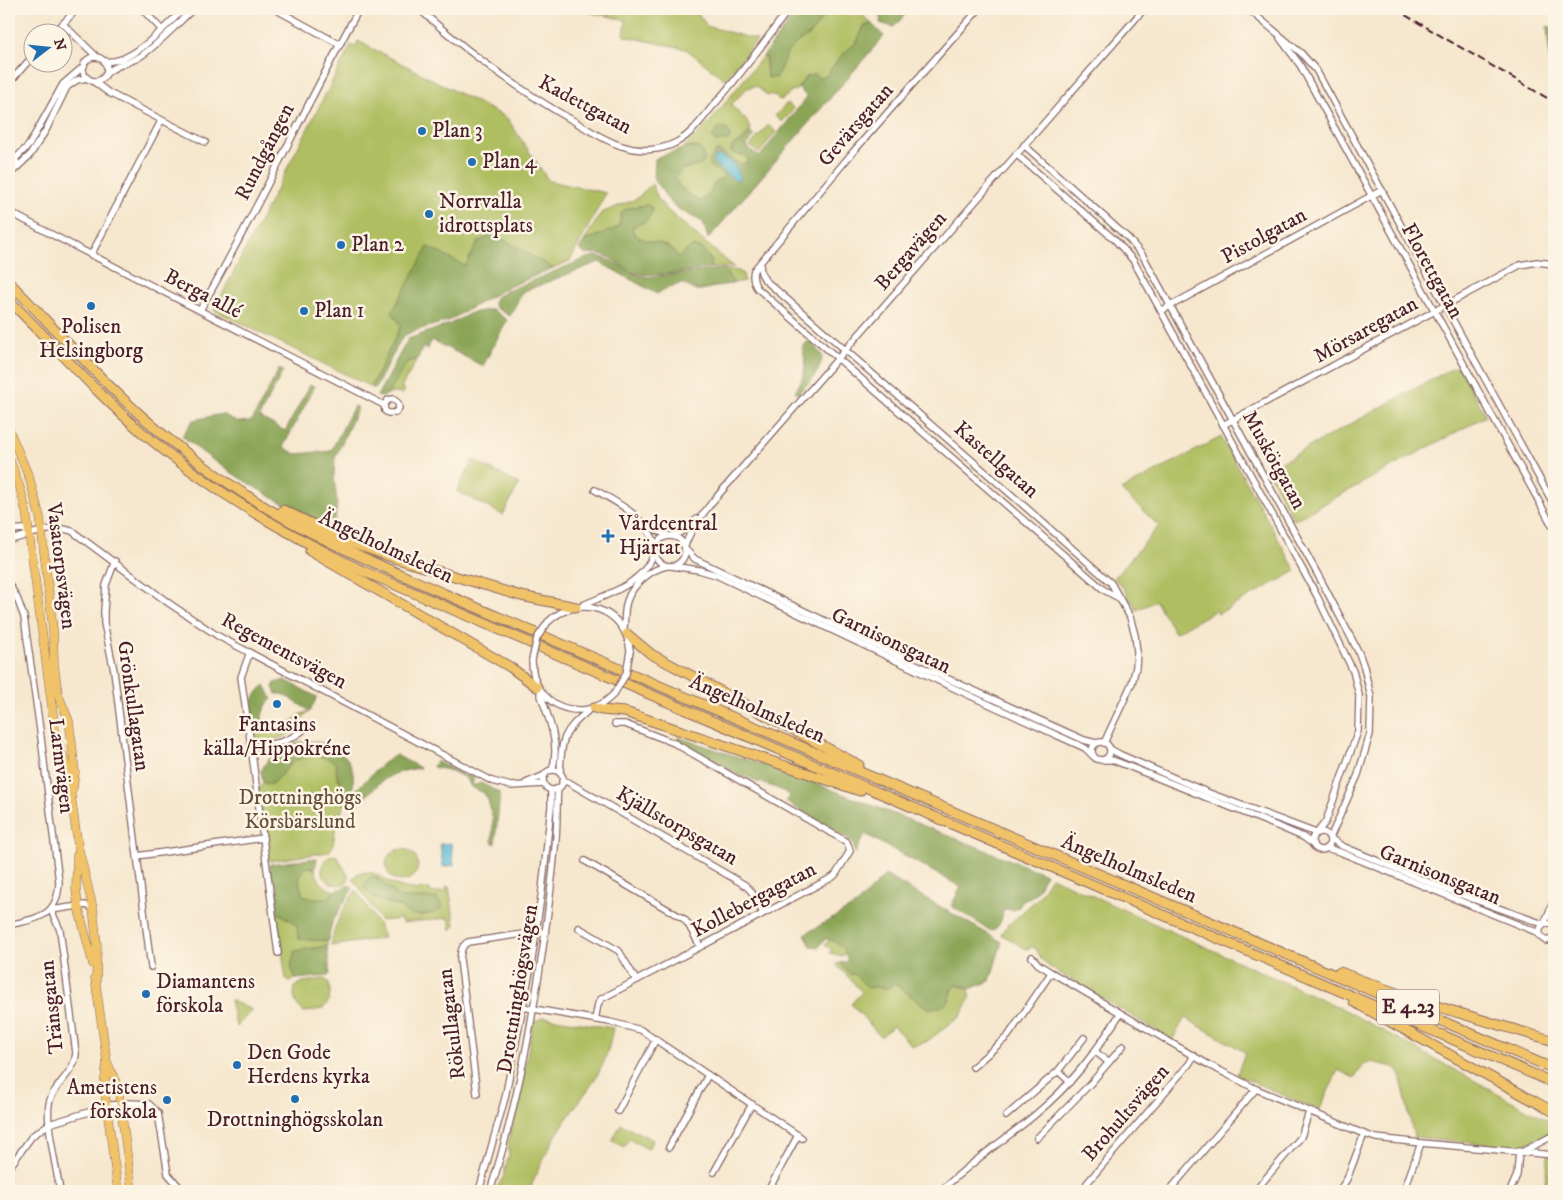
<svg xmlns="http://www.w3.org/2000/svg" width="1563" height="1200" font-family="'IM FELL DW Pica',serif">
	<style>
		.green { fill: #afbe61; stroke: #7c6e46; fill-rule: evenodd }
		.forest { fill: #8ba557; stroke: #6a6241 }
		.water { fill: #55bad4; stroke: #506c80 }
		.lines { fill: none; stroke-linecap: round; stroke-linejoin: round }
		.minor-casing { stroke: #866564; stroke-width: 8 }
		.major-casing { stroke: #866564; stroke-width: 9 }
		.highway-casing { stroke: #866564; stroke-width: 11 }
		.minor { stroke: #fff; stroke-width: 5.5 }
		.major { stroke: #f1c369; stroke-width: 8 }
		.highway { stroke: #f1c369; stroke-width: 9 }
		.rail { stroke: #4a1f2b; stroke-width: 2; stroke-dasharray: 8 4; stroke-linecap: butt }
		.minor-bridge-casing { stroke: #866564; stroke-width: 8; stroke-linecap: butt }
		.minor-bridge { stroke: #fff; stroke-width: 5.5 }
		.poi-dot { fill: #1f6fb2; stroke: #fcf5e5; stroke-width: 2 }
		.labels { text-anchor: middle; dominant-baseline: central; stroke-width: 5; stroke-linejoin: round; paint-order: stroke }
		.shield { fill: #fcf5e5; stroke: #7f5f63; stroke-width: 1 }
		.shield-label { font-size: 20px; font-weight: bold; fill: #4a1f2b }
		.street-label { font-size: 21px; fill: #4a1f2b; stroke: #fcf5e5 }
		.poi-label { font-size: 21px; fill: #4a1f2b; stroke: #fcf5e5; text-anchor: start }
		.park-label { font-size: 21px; fill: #684f3b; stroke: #fcf5e5 }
	</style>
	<rect width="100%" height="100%" fill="#fcf5e5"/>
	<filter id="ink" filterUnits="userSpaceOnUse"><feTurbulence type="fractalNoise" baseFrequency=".02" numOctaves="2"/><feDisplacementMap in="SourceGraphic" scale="10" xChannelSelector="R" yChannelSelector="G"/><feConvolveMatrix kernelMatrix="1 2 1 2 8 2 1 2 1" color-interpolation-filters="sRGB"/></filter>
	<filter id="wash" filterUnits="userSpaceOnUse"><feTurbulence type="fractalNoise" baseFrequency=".0096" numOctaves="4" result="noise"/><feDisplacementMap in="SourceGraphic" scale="20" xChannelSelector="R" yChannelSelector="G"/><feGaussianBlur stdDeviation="1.12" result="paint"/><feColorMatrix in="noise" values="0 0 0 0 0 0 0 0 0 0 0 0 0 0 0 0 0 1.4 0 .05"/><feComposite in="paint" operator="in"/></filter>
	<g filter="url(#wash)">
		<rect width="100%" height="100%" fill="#f6e7ce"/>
		<g class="green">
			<polygon points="574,9 695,9 707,26 757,40 725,80 686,49 624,36 626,20"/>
			<path d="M826,9H835L836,11L851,16L858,11L872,24L864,26L857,42L839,58L826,76L819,79L806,77L795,91L793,90L783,99L780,100L771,94L768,96L756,86L747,88L731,105L746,120L751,130L741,142L733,145L748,158L747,163L739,164L719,151L725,176L714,183C713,192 708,197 700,201C690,196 678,188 674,177L683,169L701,165L693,146L683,148L708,124L764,55L766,60V70L785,58L788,51L799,41L810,35L822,18Z"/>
			<polygon points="358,41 507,118 549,181 606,193 570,261 553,268 493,234 478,242 465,266 401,326 371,387 214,310 351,45 355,47"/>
			<polygon points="787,103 794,109 782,122 775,116"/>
			<polygon points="768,125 776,132 759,153 750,146"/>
			<path d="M652,184L658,199L667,210L734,267L712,268L711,259L694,246L691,247L679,257C676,254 672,249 667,246C655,240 637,244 632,229L634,226L644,222L652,208L647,205C641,206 626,207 622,213C619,218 621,223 617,228L584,241L601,213L636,199Z"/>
			<polygon points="723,269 739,271 743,274 744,281 734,283"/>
			<polygon points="417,360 401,388 405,390 402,394 397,393 388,394 407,362"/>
			<polygon points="1458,365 1486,416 1294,520 1267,470"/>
			<polygon points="1221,437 1296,571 1218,614 1216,610 1175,633 1156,601 1137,610 1123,588 1114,578 1159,526 1121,490"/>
			<polygon points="473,460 519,484 503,515 457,491"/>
			<polygon points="310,711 296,724 289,734 284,737 261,743 255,740 253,726 264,728 287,726 299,715"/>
			<polygon points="306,756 328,757 337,764 337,778 342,783 343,803 345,804 336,824 333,846 329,852 270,861 268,859 258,790 263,782 266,784 277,779 295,760"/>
			<circle cx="402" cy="865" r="16"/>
			<path d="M333,855L337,856L349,877L347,883C324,892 311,864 333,855Z"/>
			<path d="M310,867L315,869C318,880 323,888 335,891L327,898H310L303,896L299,879L305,868Z"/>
			<path d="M370,872C378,874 382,878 389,882C402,889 415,890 430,889L431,893L447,891L446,887H449L455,925L451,930L449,918L402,923L401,919L381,921L353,878L358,873ZM373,876L377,878C384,884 394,897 403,898C416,901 427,895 439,901L441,909L401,907L396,906L371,877Z"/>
			<polygon points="1051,877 1343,1009 1554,1124 1554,1130 1522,1146 1514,1147 1414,1137 1400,1074 1394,1067 1371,1062 1364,1065 1354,1078 1338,1070 1319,1111 1237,1075 1245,1052 1185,1018 1172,1040 1048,966 1041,959 1036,949 1032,947 1026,949 1001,934 1005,928 1037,899"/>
			<path d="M356,890L380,927L384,938L331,946C334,923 344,908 356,890Z"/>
			<polygon points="276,911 297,925 298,939 328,941 327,946 295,951 291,967 296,979 288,981 286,979"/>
			<polygon points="831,938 837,943 840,943 848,949 843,956 830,953 832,950 825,945"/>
			<polygon points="840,963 850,974 854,974 868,988 876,987 884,989 895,984 927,1008 931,1008 949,1001 954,987 957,985 969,990 971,996 961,1016 926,1042 912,1046 893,1026 881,1037 851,1004 862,992 836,964"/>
			<path d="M325,979L329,983C333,1005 325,1011 304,1012C294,1004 293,997 295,986L303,982Z"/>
			<polygon points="230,1000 252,1010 236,1027"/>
			<path d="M543,1017L613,1028C610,1043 607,1058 599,1072C589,1091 574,1107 562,1126C549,1146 538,1169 529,1191H494L503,1178L509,1155L508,1142L517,1112L533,1023Z"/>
			<polygon points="621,1124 653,1140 648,1149 629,1139 624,1147 612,1141"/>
			<polygon points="1548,1155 1554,1158 1554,1191 1544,1191"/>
		</g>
		<g class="forest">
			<polygon points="798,9 826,9 822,18 810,35 799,41 788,51 776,78 767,77 766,60 764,55"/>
			<polygon points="882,9 910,9 894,27 880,23"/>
			<path d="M872,24L884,36L708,239L703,222C691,216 677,210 668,200C663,194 661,185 654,181L655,159C660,155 667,154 674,152C687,147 705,140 704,162L701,165L683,169L674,178C678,188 690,196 700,201C708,197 713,192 714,183L725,176L710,166L709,161L715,152L719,151L739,164L747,163L748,158C742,154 737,155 731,152V149L733,145L741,142L749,132L754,136L746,147L760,156L807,97L798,88L806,77L816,74L819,78L826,76L839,58L857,42L864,26Z"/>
			<polygon points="1554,26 1554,81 1551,79 1547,27"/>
			<polygon points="718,128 726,128 730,136 729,140 715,142 712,138"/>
			<path d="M647,205L652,208V213L646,221L632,227L634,234C645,243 655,240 667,246C672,249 676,254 679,257L691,247C703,246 711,256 712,268C693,270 653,278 635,273C617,267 607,248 586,255L579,249L584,241L617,228C621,223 620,218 622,212C626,207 641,206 647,205Z"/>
			<polygon points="493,234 553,268 504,289 448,321 414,331 405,335 400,341 375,389 371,387 401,326 392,312 428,247 465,266 478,242"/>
			<path d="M596,256C617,259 625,276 650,277L723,269L734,283L696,291L682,283L665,289L657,294L599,262L522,292L510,316L496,308L493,302L496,297L505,292L587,258Z"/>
			<polygon points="487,310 493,310 507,320 483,366 432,340 427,349 423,347 417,360 407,362 388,394 382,397 377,396 408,339 450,324 471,313"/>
			<path d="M809,340L822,355C822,372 809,382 798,394L795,391C806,376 807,365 802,347Z"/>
			<path d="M279,369L283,371L259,417L285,431L310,385L315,386L283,447L296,454L331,451L354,406L358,407L335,458L334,477L337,502L334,530C281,503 228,475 182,436L193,420L222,414L238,422L252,421Z"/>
			<polygon points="285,680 317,697 310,711 283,694 276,694 273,687 275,683"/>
			<path d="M265,685L272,699C264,706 259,717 264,728L253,726C250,708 250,697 265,685Z"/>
			<path d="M678,737L805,779L1046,874L1035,894L1022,902L1019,907L1013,910L1003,909C1003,917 1000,929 991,931L951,906L961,887L865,834L855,853L853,843L850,840L786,802L790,796C782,788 771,788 762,782L759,783L746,776L743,778L678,740Z"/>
			<path d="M305,741C332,741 357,755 353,786C352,792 348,799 345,804L343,803C343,797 344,788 341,783C337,775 335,773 337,764C329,758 324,757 315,756C289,755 287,773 270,785L263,782L261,771C270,753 285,745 305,741Z"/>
			<path d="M396,755L420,768C384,773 383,781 358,804L352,801L357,789L382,764Z"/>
			<polygon points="436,761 464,775 474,777 472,786 481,783 500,793 495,844 492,842 493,819 488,800 484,793 471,787 467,779 452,771 433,767"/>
			<path d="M317,858L315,869L310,867L305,868C297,878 299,885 303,896L310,898H327L335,891L350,885L353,888L332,922L328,941L298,939L297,925L276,911L270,867L271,864Z"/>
			<path d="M885,875L1002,942L990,981L970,989L959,985H955C947,1001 950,1008 928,1008L895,984L884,989L876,987L868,988L854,974H850L840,963L848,961L843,948L836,942L828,939L824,940L819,947L811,946L805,934L856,905Z"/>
			<path d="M373,876L377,878L398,896L403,898H437L441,905V909C433,915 416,918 407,913C404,911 402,907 398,906C386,903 372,899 364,888L367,880Z"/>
			<polygon points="327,946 330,974 328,976 296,979 291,967 295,951"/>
		</g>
		<g class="water">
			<path d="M716,156C728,156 739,167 740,179L737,181C733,179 715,165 713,162Z"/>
			<polygon points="451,843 454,865 443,867 440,844"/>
		</g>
	</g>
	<g filter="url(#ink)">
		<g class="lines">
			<defs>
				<g id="minor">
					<polyline points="142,9 161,29"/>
					<polyline points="275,9 339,44"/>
					<path d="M419,9C467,52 516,88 572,120C588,129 605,141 622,146C640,152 661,151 677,142C692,134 702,119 712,107C740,76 764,42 789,9"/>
					<path d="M979,9L853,152L754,270C752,277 753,282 757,288L1104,590L1119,598"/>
					<polyline points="1248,9 1301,53 1316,70 1554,505"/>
					<polyline points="63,24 97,57"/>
					<polyline points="55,32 77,9"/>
					<polyline points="1280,38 1300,65 1554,529"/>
					<circle cx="95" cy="69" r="12"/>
					<path d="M104,61C131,66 165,26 184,9"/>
					<path d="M107,73C116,64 131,63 141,56C160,43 177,24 193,9"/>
					<polyline points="93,81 109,93 205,142"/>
					<polyline points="9,83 32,57"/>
					<polyline points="1024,145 1128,238 1143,256 1324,586 1359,653 1364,667 1371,697 1370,734 1358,775 1330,838"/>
					<polyline points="9,153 17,163"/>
					<polyline points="1016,154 1115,240 1133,260 1317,596 1353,671 1359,695 1358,731 1326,821 1317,833"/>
					<polyline points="9,165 29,145 63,84 84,66"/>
					<polyline points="9,175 30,155 46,130 67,87 77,80 87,78"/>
					<polyline points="9,209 17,216 45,231 384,405 385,411 388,413 395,413 399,408 398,403 393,399 388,400 384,405"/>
					<polyline points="91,255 161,121"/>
					<polyline points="760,264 761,273 765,280 1022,504 1111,583 1130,617 1135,635 1137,652 1136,667 1132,683 1104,743"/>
					<path d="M200,310C257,212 304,108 359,9"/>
					<polyline points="1161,311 1382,190"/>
					<polyline points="1223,425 1520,265 1537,262 1554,264"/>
					<path d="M595,490C620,504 646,517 656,546"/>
					<polyline points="646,525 669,536"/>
					<polyline points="9,530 23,529 30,533"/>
					<circle cx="670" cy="551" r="15"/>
					<polyline points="672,536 681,532 697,519"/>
					<path d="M9,540C30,536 50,524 72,531L170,604L218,636L492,781L511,786L544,784"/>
					<path d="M685,546C690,530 702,515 713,501L1144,9"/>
					<polyline points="686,550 695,559 924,668 1084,740 1096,743"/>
					<polyline points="115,561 106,585 104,611 104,623 114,671 151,967"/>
					<polyline points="671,566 699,570 716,575 962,692 1085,748 1093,756"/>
					<path d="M9,584L17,598L24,617L40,730L59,882C58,917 38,918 9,925"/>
					<path d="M583,605C611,593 646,583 655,549"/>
					<path d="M548,622C578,593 626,608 630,651"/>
					<path d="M624,628C625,619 624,610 627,601C632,585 651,569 667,566"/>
					<path d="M250,652L241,677L251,746C272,744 285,744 302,731"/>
					<path d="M532,660C531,706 583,727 614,694"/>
					<path d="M540,693C548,717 561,745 552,770"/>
					<circle cx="1101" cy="751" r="9"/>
					<polyline points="251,746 278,953"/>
					<polyline points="1110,749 1121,755 1209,793 1316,833"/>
					<polyline points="1103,760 1112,760 1118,762 1282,828 1303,837 1313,844"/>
					<circle cx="553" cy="780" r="10"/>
					<path d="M560,773C562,737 562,733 590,709"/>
					<polyline points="562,781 568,782 745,885 751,891 763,913"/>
					<polyline points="526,783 545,775"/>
					<circle cx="1321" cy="841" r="9"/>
					<polyline points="1330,838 1342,846 1445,889 1543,924"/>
					<polyline points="1326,848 1340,852 1534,931 1540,936"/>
					<polyline points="137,856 263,838"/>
					<polyline points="585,861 684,919 688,924 700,946"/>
					<path d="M51,910L60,930L76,1053C75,1073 56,1082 50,1100C44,1117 57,1171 60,1191"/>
					<polyline points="51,910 85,905 93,908"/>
					<polyline points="1544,924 1554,900"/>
					<path d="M1554,926C1542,918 1533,934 1546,941L1554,938"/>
					<polyline points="579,928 619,951 636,980"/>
					<polyline points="1032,957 1038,964 1049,971 1209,1065 1256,1089 1364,1134 1376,1138 1421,1143 1554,1155"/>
					<polyline points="522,1007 610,1022 641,1030 802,1138"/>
					<polyline points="595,1020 598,1004 601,999 833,877 836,874 850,851 847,842 674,743 625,724 615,724"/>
					<polyline points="1096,1052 1108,1062"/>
					<polyline points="973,1067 1008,1036 1051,973"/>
					<polyline points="1058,1071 1070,1082"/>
					<path d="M477,1094L460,959C461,952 461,946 468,942L537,932H545"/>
					<polyline points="618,1111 656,1039"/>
					<polyline points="1006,1116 1058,1071 1084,1038"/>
					<polyline points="1037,1138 1091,1083 1123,1046"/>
					<polyline points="669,1147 708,1075"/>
					<polyline points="1522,1152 1554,1135"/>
					<polyline points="9,1168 32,1136 49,1124 112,1105 129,1103 149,1104 158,1113 168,1174 183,1191"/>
					<polyline points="714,1172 752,1104"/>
					<polyline points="479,1191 505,1098 531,966 542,890 551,807 551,790"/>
					<path d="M490,1191C506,1143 517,1094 527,1044C539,979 549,914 555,848C558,828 556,808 558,788"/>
					<polyline points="768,1191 798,1135"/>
					<path d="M941,1191C970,1162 1005,1140 1036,1114C1072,1084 1095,1053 1120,1014"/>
					<polyline points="1084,1191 1087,1183 1189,1064 1194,1056"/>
					<polyline points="1169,1191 1256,1089"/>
					<polyline points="1255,1191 1301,1137 1309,1112"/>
					<polyline points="1339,1191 1347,1179 1364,1134"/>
					<polyline points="1404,1191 1421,1143"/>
					<polyline points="1510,1191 1517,1175 1519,1151"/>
				</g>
				<g id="major">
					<polyline points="9,430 29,477 40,517 53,630 54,664 58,694 69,721 72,744 75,772 73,788"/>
					<polyline points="9,458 20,488 26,511 56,737 67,767 78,846 93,908 97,945 96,983"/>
					<polyline points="77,855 76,889 78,906 93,964"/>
					<polyline points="95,978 107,1062 104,1087 118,1191"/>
					<polyline points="108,1064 118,1086 132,1191"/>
				</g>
				<g id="highway">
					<path d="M9,282C62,336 112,394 171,441C214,475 261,507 310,532C354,555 400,574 445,594L1554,1069"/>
					<path d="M9,300C54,345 96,393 144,434C212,491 284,533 363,571L1554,1083"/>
					<polyline points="283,510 352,543 397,559 521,596 576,607"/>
					<polyline points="310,551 510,667 537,687"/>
					<polyline points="627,634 651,654 859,765"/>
					<polyline points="594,708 601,710 625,712 860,791"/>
					<path d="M1340,972C1410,1000 1482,1020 1554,1041"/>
					<polyline points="1354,1002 1554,1112"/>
				</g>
			</defs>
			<use href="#minor" class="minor-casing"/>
			<use href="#major" class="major-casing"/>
			<use href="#highway" class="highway-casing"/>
			<use href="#minor" class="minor"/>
			<use href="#major" class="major"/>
			<use href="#highway" class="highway"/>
			<polyline class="rail" points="1395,9 1554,102"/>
			<defs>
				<g id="minor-bridge">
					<polyline points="532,660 537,638 548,622"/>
					<polyline points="614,694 626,674 630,651"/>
				</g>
			</defs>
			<use href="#minor-bridge" class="minor-bridge-casing"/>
			<use href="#minor-bridge" class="minor-bridge"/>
		</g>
	</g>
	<g class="poi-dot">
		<circle cx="422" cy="131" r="5"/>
		<circle cx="472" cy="162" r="5"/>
		<circle cx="429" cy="214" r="5"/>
		<circle cx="341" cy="245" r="5"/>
		<circle cx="91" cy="306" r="5"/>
		<circle cx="304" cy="311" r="5"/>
		<path d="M605.5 528.5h5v5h5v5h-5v5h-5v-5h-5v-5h5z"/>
		<circle cx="277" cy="704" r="5"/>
		<circle cx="146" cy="994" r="5"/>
		<circle cx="237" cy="1065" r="5"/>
		<circle cx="295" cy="1099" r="5"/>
		<circle cx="167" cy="1100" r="5"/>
	</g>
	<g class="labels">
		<rect class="shield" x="1377" y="989.5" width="62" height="35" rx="4"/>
		<g class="shield-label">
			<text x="1408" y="1007">E 4.23</text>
		</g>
		<g class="street-label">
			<text transform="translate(585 105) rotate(28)">Kadettgatan</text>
			<text transform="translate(856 125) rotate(-49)">Gevärsgatan</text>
			<text transform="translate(265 152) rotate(-63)">Rundgången</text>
			<text transform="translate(1264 236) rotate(-29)">Pistolgatan</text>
			<text transform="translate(911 251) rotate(-49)">Bergavägen</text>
			<text transform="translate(1432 271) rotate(61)">Florettgatan</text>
			<text transform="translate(203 294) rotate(27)">Berga allé</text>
			<text transform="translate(1366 330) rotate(-29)">Mörsaregatan</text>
			<text transform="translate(996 460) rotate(41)">Kastellgatan</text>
			<text transform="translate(1274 460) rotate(61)">Muskötgatan</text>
			<text transform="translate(386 547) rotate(25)">Ängelholmsleden</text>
			<text transform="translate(61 566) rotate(83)">Vasatorpsvägen</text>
			<text transform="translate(891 641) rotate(25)">Garnisonsgatan</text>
			<text transform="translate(284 651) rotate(28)">Regementsvägen</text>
			<text transform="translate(133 706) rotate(82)">Grönkullagatan</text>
			<text transform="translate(757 709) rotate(23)">Ängelholmsleden</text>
			<text transform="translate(61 766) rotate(83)">Larmvägen</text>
			<text transform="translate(677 826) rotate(30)">Kjällstorpsgatan</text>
			<text transform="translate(1129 869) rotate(23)">Ängelholmsleden</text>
			<text transform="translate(1440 875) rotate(22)">Garnisonsgatan</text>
			<text transform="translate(754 900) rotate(-28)">Kollebergagatan</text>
			<text transform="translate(518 989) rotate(-81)">Drottninghögsvägen</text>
			<text transform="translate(52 1007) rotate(-96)">Tränsgatan</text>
			<text transform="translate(452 1024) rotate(-97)">Rökullagatan</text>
			<text transform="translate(1126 1113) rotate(-49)">Brohultsvägen</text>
		</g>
		<g class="poi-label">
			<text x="432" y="131">Plan 3</text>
			<text x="482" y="162">Plan 4</text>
			<text x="439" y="202">Norrvalla<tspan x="439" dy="24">idrottsplats</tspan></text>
			<text x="351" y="245">Plan 2</text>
			<text x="314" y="311">Plan 1</text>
			<text x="91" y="327" text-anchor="middle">Polisen<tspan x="91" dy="24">Helsingborg</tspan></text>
			<text x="619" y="524">Vårdcentral<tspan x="619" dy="24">Hjärtat</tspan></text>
			<text x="277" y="725" text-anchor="middle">Fantasins<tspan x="277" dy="24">källa/Hippokréne</tspan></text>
			<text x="156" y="982">Diamantens<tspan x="156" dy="24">förskola</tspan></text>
			<text x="247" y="1053">Den Gode<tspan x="247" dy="24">Herdens kyrka</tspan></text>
			<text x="157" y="1088" text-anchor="end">Ametistens<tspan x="157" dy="24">förskola</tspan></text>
			<text x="295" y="1120" text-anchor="middle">Drottninghögsskolan</text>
		</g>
		<g class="park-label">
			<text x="300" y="798">Drottninghögs<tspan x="300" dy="24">Körsbärslund</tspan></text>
		</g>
	</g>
	<rect width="1563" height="1200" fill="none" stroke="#fcf5e5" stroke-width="30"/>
	<g transform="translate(48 48) rotate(74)"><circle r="24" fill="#fcf5e5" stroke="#b59f9b"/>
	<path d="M0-4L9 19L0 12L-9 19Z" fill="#1f6fb2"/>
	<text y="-8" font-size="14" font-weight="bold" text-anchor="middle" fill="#4a1f2b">N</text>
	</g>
</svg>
